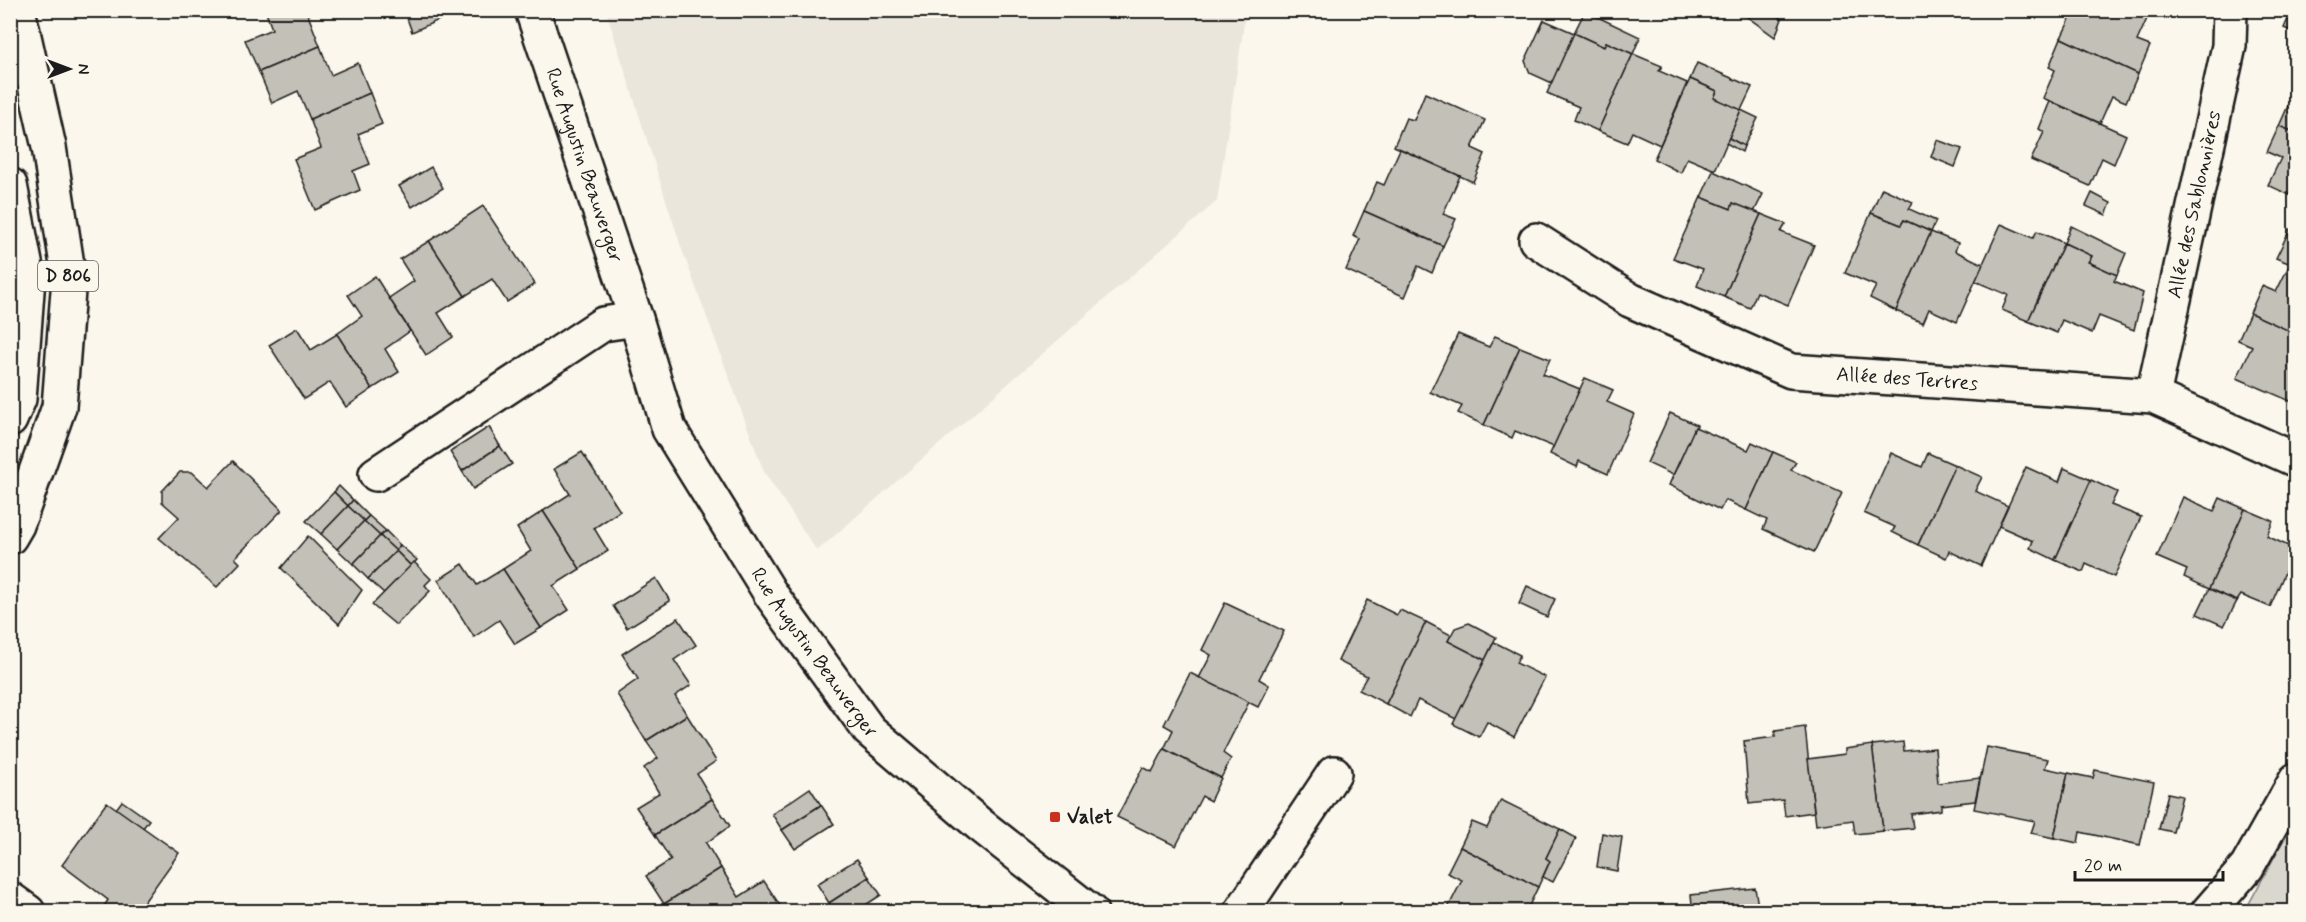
<svg xmlns="http://www.w3.org/2000/svg" width="2306" height="922" font-family="Mynerve,sans-serif">
	<style>
		.built { fill: #eae6dc }
		.green { fill: #dad7ce; stroke: #7b7a75; stroke-width: 1.5 }
		.building { fill: #c3c0b8; stroke: #1c1c1c; stroke-width: 1.5 }
		.lines { fill: none; stroke-linecap: round; stroke-linejoin: round }
		.minor-casing { stroke: #1c1c1c; stroke-width: 38 }
		.primary-casing { stroke: #1c1c1c; stroke-width: 38 }
		.minor { stroke: #fbf7ec; stroke-width: 33 }
		.primary { stroke: #fbf7ec; stroke-width: 33 }
		.poi-dot { fill: #c8321e; stroke: #fbf7ec; stroke-width: 2 }
		.labels { text-anchor: middle; dominant-baseline: central; stroke-width: 6; stroke-linejoin: round; paint-order: stroke }
		.shield { fill: #fbf7ec; stroke: #5f5e5a; stroke-width: 1.5 }
		.shield-label { font-size: 18px; font-weight: bold; fill: #1c1c1c }
		.street-label { font-size: 20px; fill: #1c1c1c; stroke: #fbf7ec }
		.poi-label { font-size: 20px; font-weight: bold; fill: #1c1c1c; stroke: #fbf7ec; text-anchor: start }
	</style>
	<rect width="100%" height="100%" fill="#fbf7ec"/>
	<filter id="ink" filterUnits="userSpaceOnUse"><feTurbulence type="fractalNoise" baseFrequency=".0167" numOctaves="2"/><feDisplacementMap in="SourceGraphic" scale="12" xChannelSelector="R" yChannelSelector="G"/><feConvolveMatrix kernelMatrix="1 2 1 2 8 2 1 2 1" color-interpolation-filters="sRGB"/></filter>
	<g filter="url(#ink)">
		<polygon class="built" points="606,11 1246,11 1217,201 817,551 764,472 681,247"/>
		<polygon class="green" points="2295,819 2295,911 2245,911"/>
		<g class="building">
			<polygon points="265,10 318,10 308,15 320,46 259,72 245,40 272,29"/>
			<polygon points="404,10 456,10 457,12 412,32"/>
			<polygon points="1750,10 1771,10 1782,19 1775,37 1746,16"/>
			<polygon points="2082,10 2150,12 2137,41 2150,46 2138,74 2061,38 2073,13 2079,16"/>
			<polygon points="2292,10 2296,10 2296,33 2284,28"/>
			<polygon points="1585,11 1640,37 1633,54 1606,42 1604,47 1574,33"/>
			<polygon points="1544,20 1574,33 1552,83 1530,73 1525,61"/>
			<polygon points="1574,33 1604,47 1606,42 1633,54 1598,131 1574,120 1579,107 1547,93"/>
			<polygon points="2061,38 2138,74 2126,102 2112,96 2100,123 2043,98 2055,70 2049,67"/>
			<polygon points="320,46 331,75 358,63 370,93 310,119 298,91 272,103 259,72"/>
			<polygon points="1633,54 1662,66 1659,71 1687,83 1660,145 1632,132 1627,143 1598,131"/>
			<polygon points="1697,63 1752,87 1741,110 1714,98 1717,91 1690,79"/>
			<polygon points="1690,79 1717,91 1714,98 1741,110 1715,170 1687,158 1681,173 1654,159"/>
			<polygon points="370,93 382,124 358,134 370,164 353,171 360,190 315,210 294,159 321,148 310,119"/>
			<polygon points="1425,93 1485,120 1472,148 1485,154 1473,182 1394,146 1406,118 1414,120"/>
			<polygon points="2292,97 2296,98 2296,133 2279,126"/>
			<polygon points="2050,101 2126,135 2114,164 2102,158 2090,186 2031,160 2044,132 2039,129"/>
			<polygon points="1741,110 1758,118 1744,146 1729,138"/>
			<polygon points="2279,126 2296,133 2296,198 2268,185 2281,158 2267,152"/>
			<polygon points="1729,138 1744,146 1742,152 1726,143"/>
			<polygon points="1937,140 1962,149 1955,167 1931,157"/>
			<polygon points="1400,149 1460,176 1443,214 1456,219 1443,246 1364,211 1377,182 1384,185"/>
			<polygon points="431,167 443,188 412,207 399,186"/>
			<polygon points="1713,171 1763,194 1754,212 1733,203 1731,209 1701,197"/>
			<polygon points="1882,188 1913,202 1909,209 1936,221 1931,232 1904,220 1901,225 1871,213"/>
			<polygon points="2092,193 2111,203 2106,215 2086,206"/>
			<polygon points="1701,197 1731,209 1733,203 1761,214 1724,297 1697,286 1703,269 1673,258"/>
			<polygon points="483,206 535,284 507,302 492,279 465,296 429,241"/>
			<polygon points="1364,211 1443,246 1432,273 1418,266 1405,297 1346,270 1360,239 1353,236"/>
			<polygon points="1871,213 1901,225 1904,220 1931,232 1896,311 1870,298 1876,286 1845,273"/>
			<polygon points="1761,214 1786,224 1781,232 1814,245 1788,305 1757,292 1750,308 1724,297"/>
			<polygon points="2001,224 2033,238 2037,231 2064,243 2028,321 2002,310 2008,295 1975,281"/>
			<polygon points="2071,226 2126,253 2117,275 2088,262 2092,256 2064,243"/>
			<polygon points="2290,229 2296,231 2296,266 2276,258"/>
			<polygon points="1931,232 1958,243 1955,251 1983,264 1957,322 1929,309 1923,323 1896,311"/>
			<polygon points="429,241 465,296 438,313 453,337 426,355 389,298 414,281 400,259"/>
			<polygon points="2064,243 2092,256 2088,262 2117,275 2114,281 2143,293 2134,330 2099,316 2092,333 2062,320 2057,333 2028,321"/>
			<polygon points="2290,264 2296,266 2296,334 2250,313 2262,286 2276,292"/>
			<polygon points="375,276 410,331 385,349 399,372 372,389 337,334 362,316 348,295"/>
			<polygon points="2250,313 2296,334 2295,403 2237,378 2252,346 2238,340"/>
			<polygon points="297,328 311,350 337,334 372,389 346,407 330,382 304,399 269,345"/>
			<polygon points="1458,334 1489,347 1495,336 1520,347 1484,425 1458,413 1462,406 1430,392"/>
			<polygon points="1520,347 1550,359 1543,374 1580,389 1554,447 1515,431 1512,438 1484,425"/>
			<polygon points="1585,378 1613,390 1607,402 1634,414 1608,474 1579,461 1577,467 1550,454"/>
			<polygon points="1670,413 1697,425 1673,475 1647,463"/>
			<polygon points="489,427 500,446 462,471 450,452"/>
			<polygon points="1695,427 1748,450 1752,442 1773,452 1746,510 1725,500 1720,510 1669,485"/>
			<polygon points="500,446 512,464 473,489 462,471"/>
			<polygon points="582,452 620,511 594,528 608,551 580,569 543,511 570,494 554,469"/>
			<polygon points="1773,452 1796,462 1791,470 1842,493 1814,552 1763,529 1767,520 1746,510"/>
			<polygon points="1891,453 1922,467 1928,453 1955,465 1918,545 1892,532 1895,527 1864,513"/>
			<polygon points="233,461 282,510 235,558 240,563 217,587 159,538 179,517 162,502 162,491 180,472 192,472 208,487"/>
			<polygon points="1955,465 1982,477 1975,491 2008,506 1981,566 1949,551 1946,558 1918,545"/>
			<polygon points="2026,467 2059,482 2064,468 2091,480 2055,560 2030,548 2033,541 1999,526"/>
			<polygon points="2091,480 2117,492 2111,505 2141,517 2114,577 2086,564 2083,572 2055,560"/>
			<polygon points="339,486 353,500 348,506 334,492"/>
			<polygon points="334,492 348,506 321,534 306,521"/>
			<polygon points="2183,497 2214,511 2220,498 2245,509 2209,589 2184,577 2187,570 2157,557"/>
			<polygon points="353,500 369,516 364,521 348,506"/>
			<polygon points="348,506 364,521 337,549 321,534"/>
			<polygon points="2245,509 2273,521 2267,536 2295,549 2270,607 2241,595 2237,601 2209,589"/>
			<polygon points="543,511 580,569 553,586 569,610 541,628 503,569 531,551 517,528"/>
			<polygon points="369,516 386,531 380,536 364,521"/>
			<polygon points="364,521 380,536 353,564 337,549"/>
			<polygon points="386,531 400,545 396,551 380,536"/>
			<polygon points="308,536 362,590 339,624 281,568"/>
			<polygon points="380,536 396,551 368,579 353,564"/>
			<polygon points="400,545 417,560 411,566 396,551"/>
			<polygon points="396,551 411,566 384,593 368,579"/>
			<polygon points="414,562 431,579 425,585 430,591 396,625 372,605"/>
			<polygon points="463,564 477,585 503,569 541,628 515,644 499,620 474,637 438,580"/>
			<polygon points="656,578 670,601 627,628 613,606"/>
			<polygon points="1527,586 1555,599 1547,617 1519,604"/>
			<polygon points="2209,589 2237,601 2224,626 2197,614"/>
			<polygon points="1367,600 1397,615 1400,610 1426,622 1386,704 1359,690 1367,676 1338,661"/>
			<polygon points="1225,603 1284,631 1259,679 1269,685 1258,707 1199,678 1211,655 1202,650"/>
			<polygon points="678,618 696,645 674,660 691,685 675,696 687,715 646,741 617,694 638,679 622,654"/>
			<polygon points="1426,622 1451,635 1448,641 1485,660 1456,719 1418,700 1410,717 1386,704"/>
			<polygon points="1469,623 1496,637 1485,660 1448,641 1455,628"/>
			<polygon points="1494,642 1520,655 1516,663 1545,677 1514,737 1487,722 1479,737 1453,724"/>
			<polygon points="1190,673 1249,702 1223,753 1231,759 1221,778 1164,749 1173,730 1164,725"/>
			<polygon points="687,715 716,761 697,774 712,799 655,835 636,807 659,793 644,768 658,758 646,741"/>
			<polygon points="1805,727 1814,812 1785,816 1783,800 1749,804 1744,741 1775,737 1775,731"/>
			<polygon points="1903,742 1904,751 1935,748 1938,783 1980,778 1975,801 1941,805 1941,810 1911,814 1913,828 1883,831 1872,745"/>
			<polygon points="1872,745 1883,831 1855,834 1853,820 1816,825 1808,759 1845,754 1845,749"/>
			<polygon points="1987,747 2048,759 2045,768 2068,773 2054,838 2031,833 2035,821 1974,809"/>
			<polygon points="1164,749 1221,778 1210,801 1202,796 1176,846 1117,817 1143,767 1152,772"/>
			<polygon points="2095,770 2154,782 2140,845 2080,832 2078,843 2054,838 2068,773 2093,778"/>
			<polygon points="810,788 821,805 782,830 772,814"/>
			<polygon points="2168,793 2182,796 2173,832 2159,829"/>
			<polygon points="712,799 730,826 706,843 721,868 664,904 646,876 671,860 655,835"/>
			<polygon points="1501,800 1560,829 1546,858 1550,861 1538,887 1460,847 1472,822 1487,828"/>
			<polygon points="122,801 149,820 143,828 116,809"/>
			<polygon points="107,802 179,853 137,912 94,912 98,906 102,910 108,900 62,865"/>
			<polygon points="821,805 834,824 795,849 782,830"/>
			<polygon points="1560,829 1576,838 1553,882 1543,877 1550,861 1546,858"/>
			<polygon points="1602,833 1622,837 1617,871 1597,867"/>
			<polygon points="1460,847 1538,887 1526,912 1450,912 1447,910 1462,880 1447,873"/>
			<polygon points="857,859 869,877 829,903 817,884"/>
			<polygon points="721,868 739,897 764,881 781,907 774,912 669,912 664,904"/>
			<polygon points="869,877 881,895 855,912 835,912 829,903"/>
			<polygon points="1755,888 1759,912 1693,912 1691,895"/>
			<polygon points="1433,903 1447,910 1450,912 1429,912"/>
		</g>
		<g class="lines">
			<defs>
				<g id="minor">
					<path id="s1" d="M532,10L636,319L669,429L772,596L869,730L979,824L1091,912"/>
					<path id="s2" d="M1536,240L1630,300L1791,371L2153,396L2296,460"/>
					<path id="s3" d="M2153,396L2229,46L2230,10"/>
					<polyline points="376,474 603,324 636,319"/>
					<polyline points="1241,912 1334,773"/>
					<polyline points="2208,912 2247,867 2296,780"/>
				</g>
				<g id="primary">
					<polyline points="10,185 28,278 19,399 10,420"/>
					<polyline points="10,537 17,525 59,407 69,278 49,147 18,10"/>
					<polyline points="10,899 28,912"/>
				</g>
			</defs>
			<use href="#minor" class="minor-casing"/>
			<use href="#primary" class="primary-casing"/>
			<use href="#minor" class="minor"/>
			<use href="#primary" class="primary"/>
		</g>
	</g>
	<rect class="poi-dot" x="1049" y="811" width="12" height="12" rx="3"/>
	<g class="labels">
		<rect class="shield" x="38" y="261" width="60" height="30" rx="4.5"/>
		<g class="shield-label">
			<text x="68" y="276">D 806</text>
		</g>
		<g class="street-label">
			<text stroke="none"><textPath href="#s1" startOffset="164">Rue Augustin Beauverger</textPath></text>
			<text stroke="none"><textPath href="#s3" startOffset="196">Allée des Sablonnières</textPath></text>
			<text stroke="none"><textPath href="#s2" startOffset="404">Allée des Tertres</textPath></text>
			<text stroke="none"><textPath href="#s1" startOffset="708">Rue Augustin Beauverger</textPath></text>
		</g>
		<g class="poi-label">
			<text x="1067" y="817">Valet</text>
		</g>
	</g>
	<rect width="2306" height="922" fill="none" stroke="#fbf7ec" stroke-width="36"/>
	<rect x="18" y="18" width="2270" height="886" fill="none" stroke="#1c1c1c" stroke-width="2" filter="url(#ink)"/>
	<g transform="translate(69 69) rotate(90)" stroke="#fbf7ec" stroke-width="4.5" paint-order="stroke">
	<path d="M0-4.5L10 22L0 15L-10 22Z" fill="#1c1c1c"/>
	<text y="-9" font-size="16" font-weight="bold" text-anchor="middle" fill="#1c1c1c">N</text>
	</g>
	<path d="M2075 871v9h148v-9" fill="none" stroke="#1c1c1c" stroke-width="3"/>
	<text x="2084" y="871" font-size="18" fill="#1c1c1c" stroke="#fbf7ec" stroke-width="4.5" paint-order="stroke">20 m</text>
</svg>
